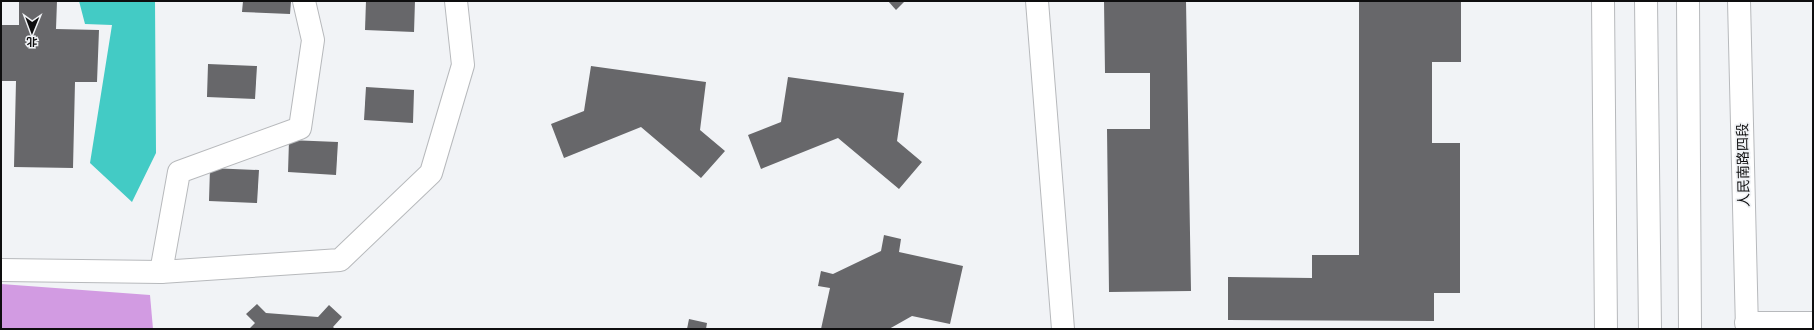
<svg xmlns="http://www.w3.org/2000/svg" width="1814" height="330" font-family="'Space Grotesk','Noto Sans SC',sans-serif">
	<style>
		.forest { fill: #d29be2 }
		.water { fill: #43cbc5 }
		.building { fill: #67676a }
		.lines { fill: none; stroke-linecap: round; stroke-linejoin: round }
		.minor-casing { stroke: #b7b9bc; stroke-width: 24 }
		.major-casing { stroke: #b7b9bc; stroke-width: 24 }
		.minor { stroke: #fff; stroke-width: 22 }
		.major { stroke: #fff; stroke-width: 22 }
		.labels { text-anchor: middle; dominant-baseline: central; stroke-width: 3.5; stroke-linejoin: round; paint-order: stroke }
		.street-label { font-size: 14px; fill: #0e0e0f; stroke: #f1f3f6 }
	</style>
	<rect width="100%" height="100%" fill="#f1f3f6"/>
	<polygon class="forest" points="1,284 150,295 153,329 1,329"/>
	<polygon class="water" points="79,1 155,1 156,153 132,202 90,163 112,25 85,24"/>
	<g class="building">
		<polygon points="19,1 57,1 56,29 99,30 97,82 75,82 73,168 14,167 16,81 1,81 1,25 19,25"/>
		<polygon points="243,1 291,1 290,14 242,12"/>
		<polygon points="366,1 415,1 414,32 365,30"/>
		<polygon points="888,1 905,1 896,10"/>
		<polygon points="1104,1 1186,1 1191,291 1109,292 1107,129 1150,129 1150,73 1105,73"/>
		<polygon points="1359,1 1461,1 1461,62 1432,62 1432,143 1460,143 1460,293 1434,293 1434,321 1228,320 1228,277 1312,278 1312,255 1359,255"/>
		<polygon points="208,64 257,66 255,99 207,97"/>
		<polygon points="591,66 706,82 700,130 725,151 701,178 641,127 564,158 551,124 584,111"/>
		<polygon points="788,77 904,93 897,141 922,162 899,189 838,138 761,169 748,135 781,122"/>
		<polygon points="366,87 414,90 413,123 364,120"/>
		<polygon points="289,140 338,142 336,175 288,172"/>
		<polygon points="210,168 259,170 257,203 209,201"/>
		<polygon points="884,235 901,239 899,252 963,266 950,324 912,316 889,329 821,329 830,288 818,286 821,271 833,274 881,251"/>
		<polygon points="257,304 266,313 318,317 329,305 342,317 333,327 335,329 249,329 255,323 246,314"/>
		<polygon points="689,319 707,323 706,329 687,329"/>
	</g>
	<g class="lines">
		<defs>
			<g id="minor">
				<polyline points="1037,1 1063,329"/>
				<polyline points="1603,1 1606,329"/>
				<polyline points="1739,1 1747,329"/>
				<polyline points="1,270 161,272 340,260 431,173 463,65 456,1"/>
				<polyline points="161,272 179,172 300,128 313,40 304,1"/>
				<polyline points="1746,323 1813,323"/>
			</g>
			<g id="major">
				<polyline points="1646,1 1650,329"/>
				<polyline points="1688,1 1690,329"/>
			</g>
		</defs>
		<use href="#minor" class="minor-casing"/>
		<use href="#major" class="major-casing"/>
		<use href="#minor" class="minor"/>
		<use href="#major" class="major"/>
	</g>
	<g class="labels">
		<g class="street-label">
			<text transform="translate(1743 165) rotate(-91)">人民南路四段</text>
		</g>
	</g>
	<rect width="1814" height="330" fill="none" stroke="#0e0e0f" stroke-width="4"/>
	<g transform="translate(32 32) rotate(181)" stroke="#f1f3f6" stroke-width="3" paint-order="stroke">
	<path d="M0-3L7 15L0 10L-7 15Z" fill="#0e0e0f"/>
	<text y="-6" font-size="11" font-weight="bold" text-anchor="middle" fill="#0e0e0f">北</text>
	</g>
</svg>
